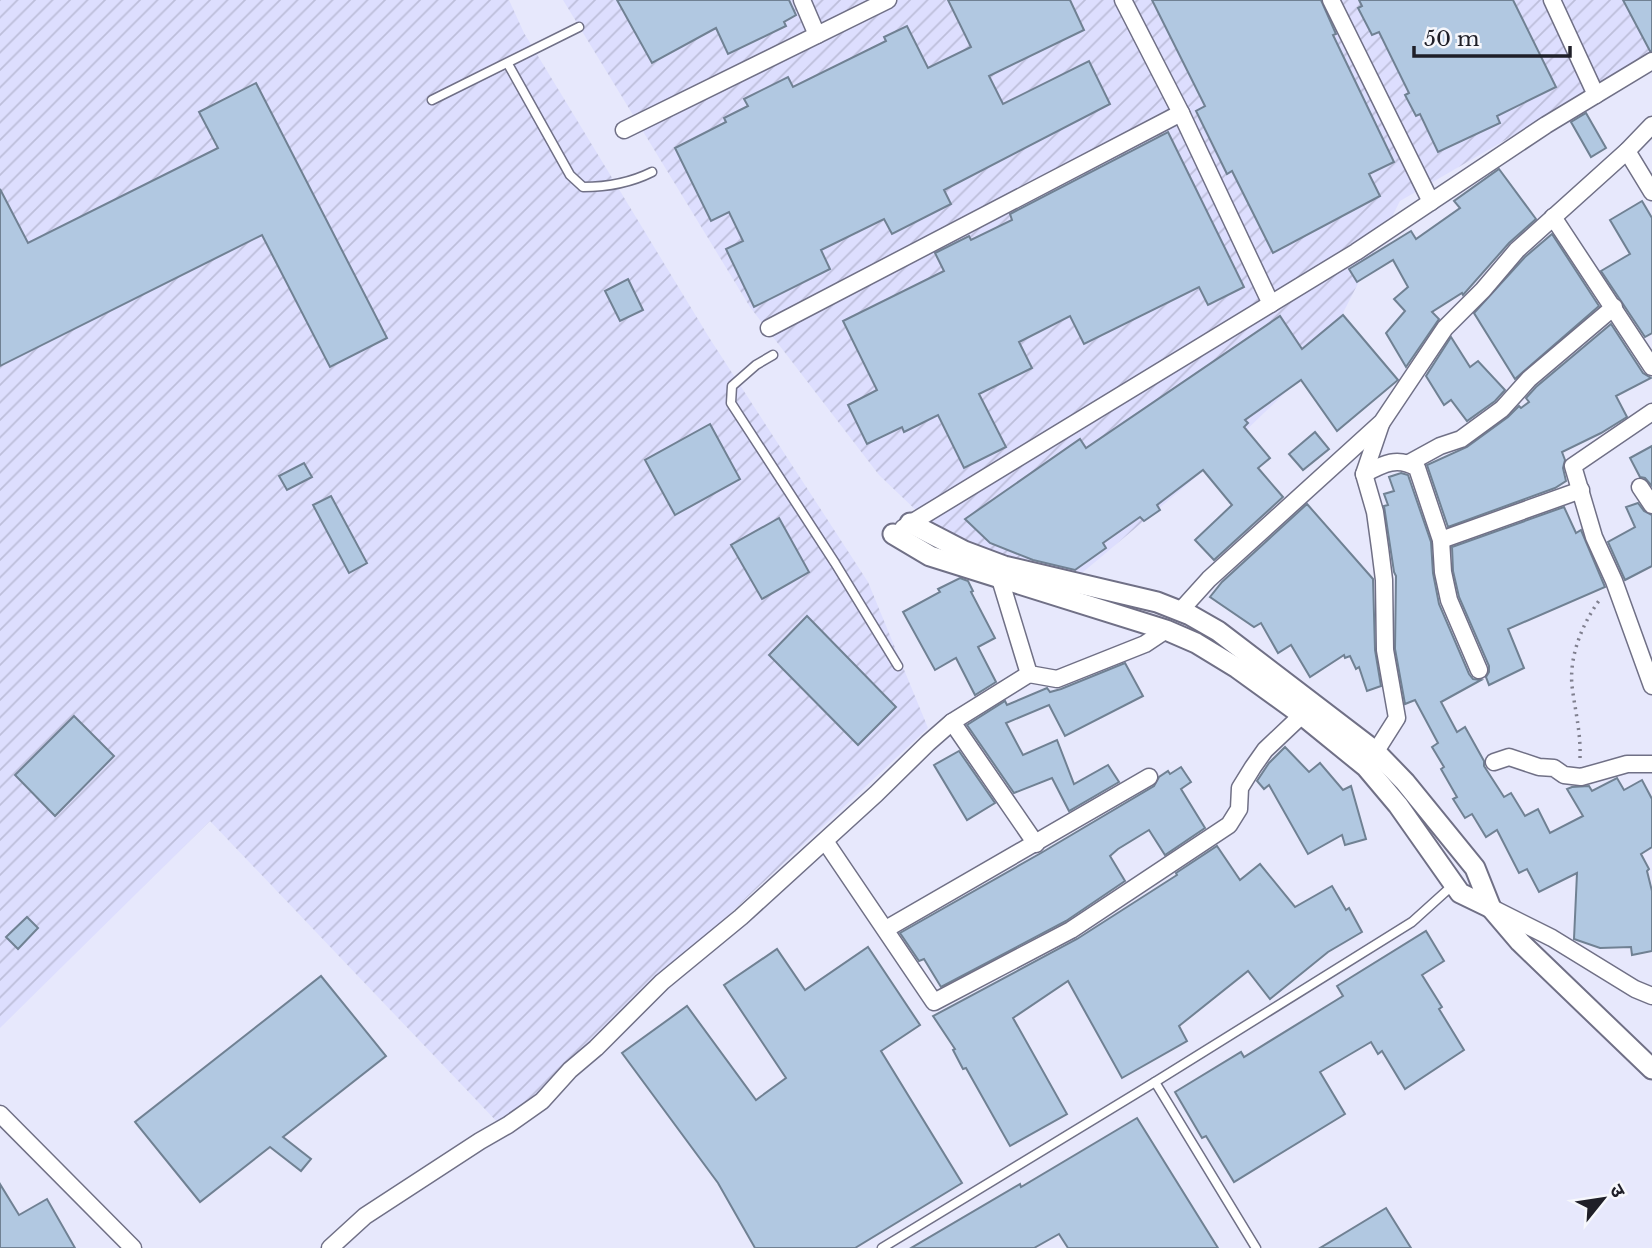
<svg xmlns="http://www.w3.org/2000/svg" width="1652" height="1248" font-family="'Libre Baskerville','Noto Sans Devanagari',serif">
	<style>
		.industrial { fill: url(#industrial-furrows) }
		.building { fill: #b1c8e1; stroke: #708193; stroke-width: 2 }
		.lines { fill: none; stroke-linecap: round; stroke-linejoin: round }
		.service-casing { stroke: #707086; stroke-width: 11 }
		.minor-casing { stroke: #707086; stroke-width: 19 }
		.tertiary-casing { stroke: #707086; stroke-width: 23 }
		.path { stroke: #7f7f8e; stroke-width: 3.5; stroke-dasharray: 2 5; stroke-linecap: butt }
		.service { stroke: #fff; stroke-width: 8 }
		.minor { stroke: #fff; stroke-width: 16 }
		.tertiary { stroke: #fff; stroke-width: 19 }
	</style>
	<defs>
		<pattern id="industrial-furrows" width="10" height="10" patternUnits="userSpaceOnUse" patternTransform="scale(1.75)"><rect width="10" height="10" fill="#dddefe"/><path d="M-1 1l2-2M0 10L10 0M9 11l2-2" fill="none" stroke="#bdbeda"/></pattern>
	</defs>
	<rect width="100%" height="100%" fill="#e7e8fc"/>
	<g class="industrial">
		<polygon points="0,0 509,0 524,33 710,339 868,582 928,728 502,1127 210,821 0,1028"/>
		<polygon points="563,0 1652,0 1652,55 1400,201 1319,360 1208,467 1082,573 1053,572 941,534 879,475 750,307"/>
	</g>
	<g class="building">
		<polygon points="617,0 789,0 796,15 784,22 786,26 728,54 716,28 652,63"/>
		<polygon points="948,0 1070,0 1084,30 989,76 1003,104 1089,61 1110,104 944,190 951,204 892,234 884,219 821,250 830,269 754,307 726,249 743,241 729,212 711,221 675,148 726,122 724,118 748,106 744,99 788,77 793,87 886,41 884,37 907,26 928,68 971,47"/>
		<polygon points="1152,0 1321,0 1336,34 1333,35 1394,162 1369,174 1380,196 1273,253 1232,171 1227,174 1196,111 1205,106"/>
		<polygon points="1359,0 1513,0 1556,87 1497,116 1500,123 1438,152 1420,114 1416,116 1405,95 1409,93 1379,32 1372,35 1358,8 1362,6"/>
		<polygon points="1623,0 1652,0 1652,51 1650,51"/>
		<polygon points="256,83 387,338 330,367 262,235 0,366 0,189 28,243 218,148 199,112"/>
		<polygon points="1586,113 1606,148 1591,157 1571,122"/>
		<polygon points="1168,132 1244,287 1208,305 1199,287 1084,344 1070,316 1019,342 1032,368 979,394 1006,447 964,468 938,415 904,432 902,427 867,444 848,405 877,390 843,321 944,271 935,253 969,236 971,240 1012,220 1010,214"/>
		<polygon points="1499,169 1536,219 1509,243 1463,295 1462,293 1432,312 1439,319 1406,367 1386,333 1405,311 1394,299 1408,287 1393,260 1357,282 1349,269 1411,231 1416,239 1460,208 1454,201"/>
		<polygon points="1642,201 1652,218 1652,333 1645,337 1601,271 1630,254 1610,220"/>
		<polygon points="1552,234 1599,306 1515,379 1474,313 1525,257"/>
		<polygon points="628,279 643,310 620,321 605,291"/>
		<polygon points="1343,315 1398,380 1337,431 1301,380 1245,420 1248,423 1244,427 1270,458 1258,468 1283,497 1214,560 1195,540 1232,505 1203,470 1157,505 1160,510 1144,521 1140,517 1103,543 1106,548 1075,570 1033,560 990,543 965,519 1080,439 1086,448 1280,316 1302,349"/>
		<polygon points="1611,324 1643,373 1651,378 1616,396 1627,417 1601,433 1562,452 1565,460 1563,468 1566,481 1555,488 1448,527 1427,465 1467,447 1508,417 1519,406 1521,408 1529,402 1526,398 1536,387"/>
		<polygon points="1451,337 1470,367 1478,361 1505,390 1495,401 1467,421 1451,400 1444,405 1426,376"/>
		<polygon points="710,424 740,479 675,515 645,460"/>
		<polygon points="1315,432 1329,449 1303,470 1289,454"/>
		<polygon points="1652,446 1652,486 1645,478 1640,477 1630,458"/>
		<polygon points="304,463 312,477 287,490 279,476"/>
		<polygon points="1401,473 1408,475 1431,542 1433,573 1439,604 1469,674 1473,679 1481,680 1441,702 1457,732 1465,727 1484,761 1484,766 1504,797 1511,793 1525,816 1538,809 1550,833 1583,816 1567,789 1572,787 1589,786 1592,791 1617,778 1624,790 1642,780 1652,799 1652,847 1641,854 1649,869 1647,871 1652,891 1652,951 1632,955 1631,947 1600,948 1574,939 1577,873 1539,892 1527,869 1519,873 1497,830 1486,837 1472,814 1465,818 1453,799 1457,797 1441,769 1444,767 1432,747 1438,743 1415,700 1405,704 1395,649 1396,576 1394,572 1384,506 1388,505 1384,494 1394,491 1389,477"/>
		<polygon points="331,496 367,563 349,573 313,505"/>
		<polygon points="1638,503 1644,511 1652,515 1652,566 1625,580 1608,542 1635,527 1626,507"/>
		<polygon points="1307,504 1373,579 1375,650 1381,686 1367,691 1359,667 1356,669 1350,656 1345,658 1344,655 1310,677 1291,645 1278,653 1261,623 1254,627 1210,597 1222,582"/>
		<polygon points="1564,507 1576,533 1581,530 1605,587 1508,629 1524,668 1489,685 1486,677 1489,672 1489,666 1459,597 1453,571 1452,547"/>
		<polygon points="779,518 809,572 762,599 731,545"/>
		<polygon points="960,578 968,581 973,591 971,592 995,638 978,647 996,682 975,695 956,658 935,670 903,612 940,592 938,589"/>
		<polygon points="807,616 896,707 858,745 769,655"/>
		<polygon points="1125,663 1143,696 1065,736 1049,705 1006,723 1023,755 1057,740 1074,784 1108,765 1119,782 1069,811 1052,778 1014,793 967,725 1005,701 1007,705 1047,688 1050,692 1061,689"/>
		<polygon points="74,716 114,756 55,816 15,775"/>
		<polygon points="1285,747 1309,772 1320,763 1343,790 1351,786 1366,839 1345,845 1342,835 1308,854 1269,785 1264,789 1257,781 1269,763"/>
		<polygon points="959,751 995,803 967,820 934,765"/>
		<polygon points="1181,767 1191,782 1181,789 1205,828 1165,855 1149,830 1118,849 1110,856 1125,881 1066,921 941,987 924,959 919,961 900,933 1041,853 1154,786 1159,777 1168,771 1170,774"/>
		<polygon points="1217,846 1240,880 1260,864 1295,907 1332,886 1346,910 1349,908 1362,932 1328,952 1270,999 1248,971 1179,1026 1187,1041 1122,1078 1068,981 1013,1018 1067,1114 1010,1146 966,1068 963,1069 953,1050 955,1049 933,1016 1077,939 1177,875 1176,873"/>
		<polygon points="27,917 38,928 18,949 6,937"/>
		<polygon points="1426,931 1444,961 1422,975 1442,1007 1439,1009 1464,1050 1405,1089 1382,1051 1378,1054 1371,1042 1320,1072 1345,1114 1234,1182 1206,1136 1202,1138 1175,1092 1241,1052 1244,1057 1343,996 1337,986"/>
		<polygon points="868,947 920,1025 881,1051 962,1183 855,1248 755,1248 718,1183 622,1053 687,1006 756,1100 786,1078 724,985 777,949 805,990"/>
		<polygon points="321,976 386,1056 283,1137 311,1159 301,1171 270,1147 200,1202 135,1122"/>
		<polygon points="1137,1118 1218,1248 1068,1248 1059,1234 1034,1248 911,1248 1020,1184 1021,1187"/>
		<polygon points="0,1184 19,1215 47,1199 75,1248 0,1248"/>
		<polygon points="1386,1208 1411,1248 1320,1248"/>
	</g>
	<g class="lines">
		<defs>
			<g id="service">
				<path d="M508,64L570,175L583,187C609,187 630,183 652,172"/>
				<polyline points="432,100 579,27"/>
				<polyline points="773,355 756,365 732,386 731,403 835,563 898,666"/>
				<polyline points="1155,1082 1256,1248"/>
				<polyline points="882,1248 1155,1082 1412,922 1453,885"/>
			</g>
			<g id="minor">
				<polyline points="802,0 817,35"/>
				<polyline points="1123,0 1181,113 1271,304"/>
				<polyline points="1331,0 1431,202"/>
				<polyline points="1552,0 1596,95"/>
				<polyline points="624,130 888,0"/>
				<polyline points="1627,151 1652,192"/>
				<polyline points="1553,217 1652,367"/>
				<polyline points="769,328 1181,113"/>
				<polyline points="1652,412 1573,466 1594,537 1614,581 1652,686"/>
				<polyline points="1409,463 1440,446 1461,439 1502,409 1529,379 1614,307"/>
				<path d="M1364,474C1383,464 1397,456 1417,468L1441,540L1443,572L1449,600L1479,670"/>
				<polyline points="1640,487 1652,505"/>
				<polyline points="903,528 1356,252 1546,125 1652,61"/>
				<polyline points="1441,540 1581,490"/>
				<polyline points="1000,579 1029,674"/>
				<polyline points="1181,610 1209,579 1382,422 1445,328 1483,290 1517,250 1627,151 1652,125"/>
				<polyline points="952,722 1036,844"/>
				<polyline points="1371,759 1397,718 1385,650 1384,580 1380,548 1375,512 1364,474 1381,424"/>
				<polyline points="1494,762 1509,757 1539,767 1554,768 1564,775 1581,777 1627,764 1652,764"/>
				<polyline points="825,841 934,1002 1071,930 1229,825 1239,809 1240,788 1253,767 1265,750 1302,715"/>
				<polyline points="1494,909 1552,938 1635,989 1652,996"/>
				<polyline points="886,929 1149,777"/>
				<polyline points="0,1114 133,1248"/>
				<polyline points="330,1248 365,1216 480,1141 508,1125 542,1101 570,1070 596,1048 662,982 741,917 876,794 928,743 952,722 1029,674 1057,679 1145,644 1166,630"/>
			</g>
			<g id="tertiary">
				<polyline points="910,523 964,551 1004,566 1157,602 1190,615 1218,631 1375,751 1405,782 1475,868 1491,908 1520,942 1652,1069"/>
				<polyline points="893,534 930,556 1166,630 1196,643 1237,668 1302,715 1366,767 1398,805 1460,893 1491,908"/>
			</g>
		</defs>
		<use href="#service" class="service-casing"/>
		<use href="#minor" class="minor-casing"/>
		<use href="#tertiary" class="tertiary-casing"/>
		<path class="path" d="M1580,758C1581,733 1575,710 1572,686C1569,655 1583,622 1601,598"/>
		<use href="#service" class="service"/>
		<use href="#minor" class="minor"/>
		<use href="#tertiary" class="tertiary"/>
	</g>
	<g transform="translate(1603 1199) rotate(60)" stroke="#f6f7fc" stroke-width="5" paint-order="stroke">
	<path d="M0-5L12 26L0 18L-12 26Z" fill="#1f1f28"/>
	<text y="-10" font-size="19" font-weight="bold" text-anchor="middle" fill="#1f1f28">उ</text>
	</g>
	<path d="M1414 46v10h156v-10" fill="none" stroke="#1f1f28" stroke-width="3.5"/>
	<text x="1424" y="46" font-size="21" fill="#1f1f28" stroke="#f6f7fc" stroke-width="5" paint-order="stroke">50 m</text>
</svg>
